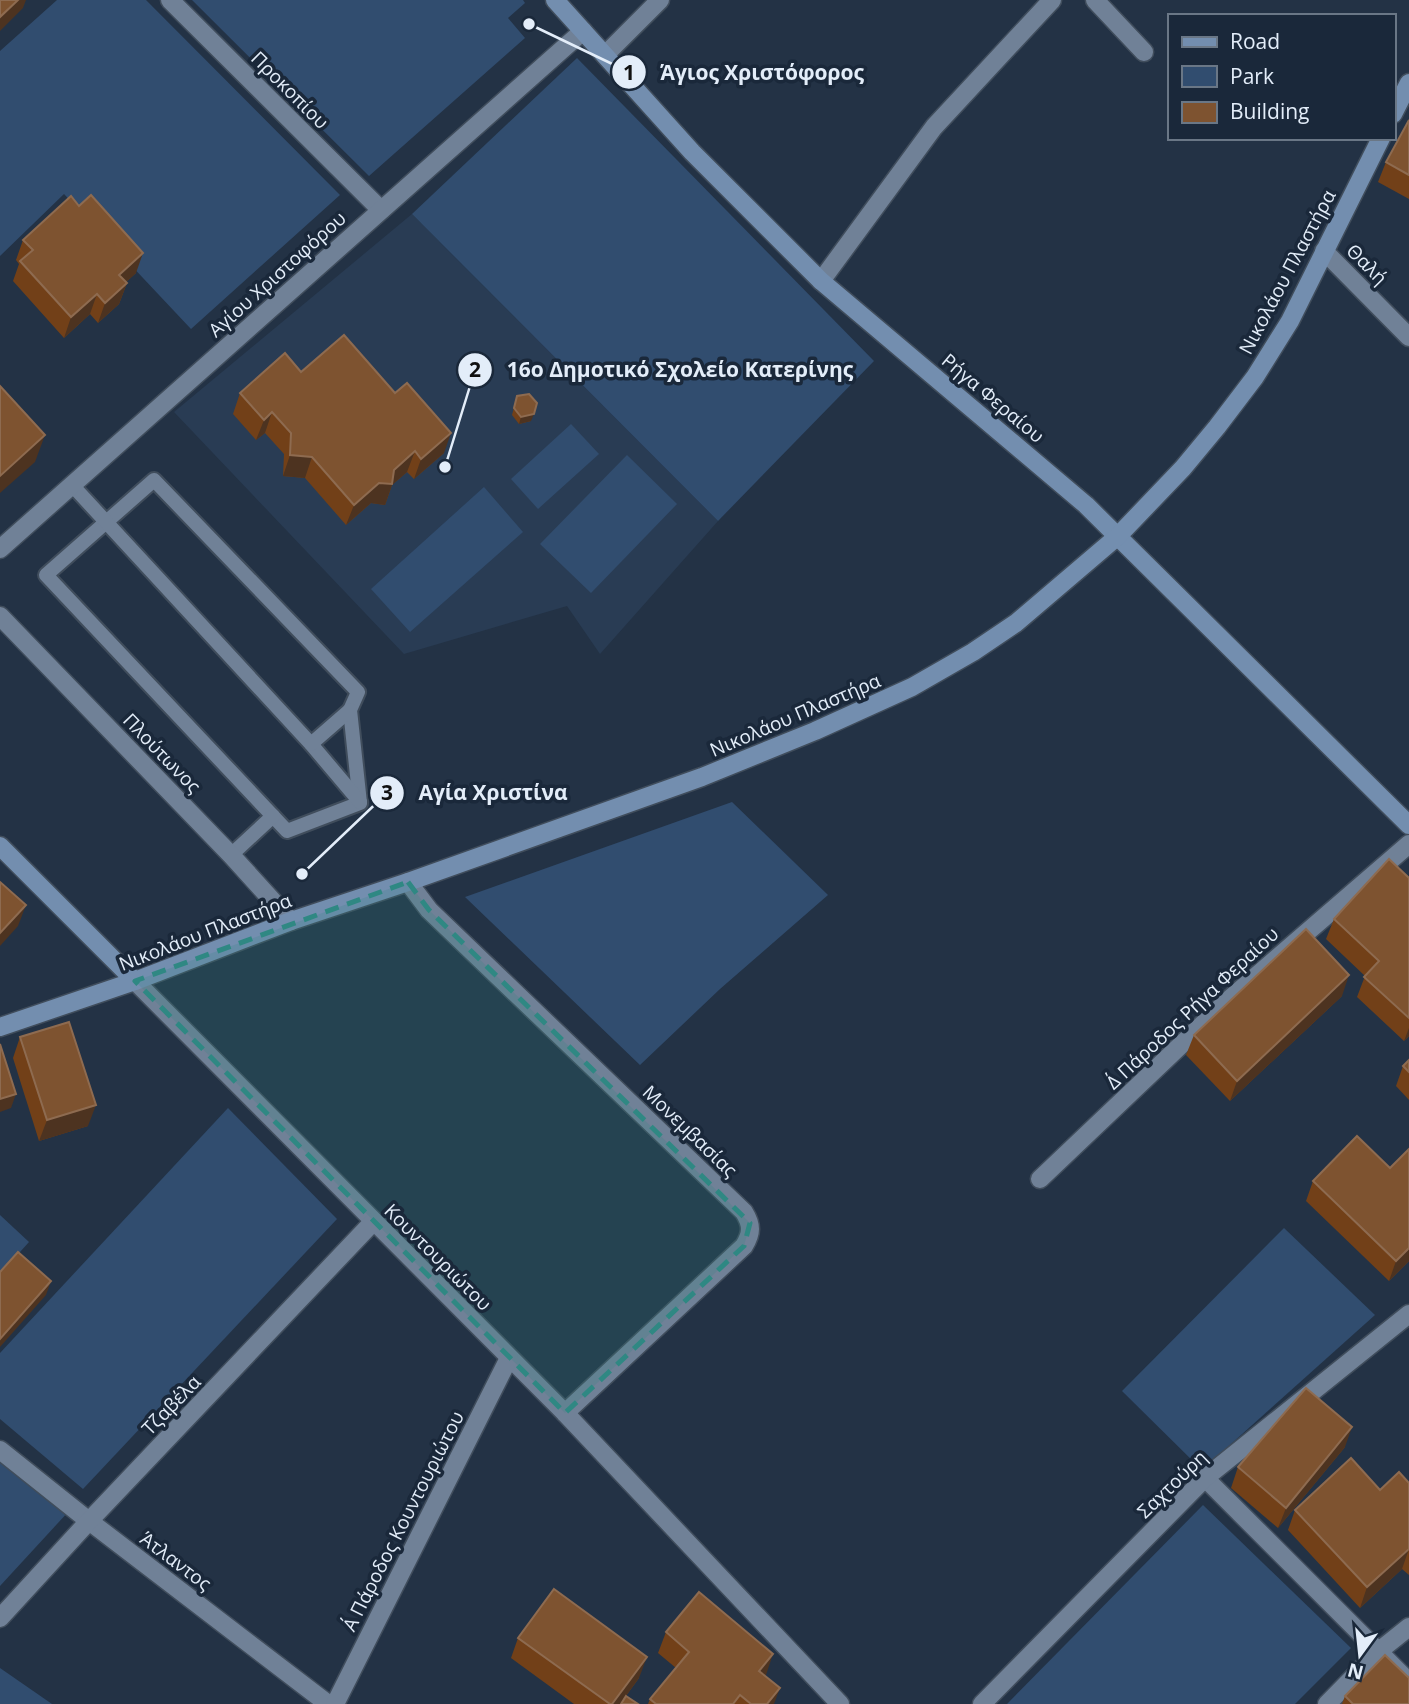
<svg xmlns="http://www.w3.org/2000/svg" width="1409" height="1704" font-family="'Open Sans',sans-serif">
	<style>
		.built { fill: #293c54 }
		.green { fill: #314d6f }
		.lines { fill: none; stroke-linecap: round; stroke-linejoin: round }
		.lane-casing { stroke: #404d5c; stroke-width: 18 }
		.street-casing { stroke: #404d5c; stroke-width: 21 }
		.secondary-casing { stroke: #404d5c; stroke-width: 21 }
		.lane { stroke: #708197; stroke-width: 14 }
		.street { stroke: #708197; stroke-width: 18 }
		.secondary { stroke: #738eaf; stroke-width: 18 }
		.wall { fill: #724018 }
		.shaded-wall { fill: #4d3320 }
		.building { fill: #7e5330; stroke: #8e6b50; stroke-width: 2 }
		.marked { fill: #2f8883; fill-opacity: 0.2; stroke: #2f8883; stroke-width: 5; stroke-dasharray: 14 9; stroke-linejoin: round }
		.labels { text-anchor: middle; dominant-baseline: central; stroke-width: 7; stroke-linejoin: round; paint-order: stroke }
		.street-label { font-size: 19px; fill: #e3edf9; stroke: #1a283a }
		.leader { fill: none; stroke: #e3edf9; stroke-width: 2.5 }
		.callout-dot { fill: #e3edf9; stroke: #1a283a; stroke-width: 2.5 }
		.mark-label { font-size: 21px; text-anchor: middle; font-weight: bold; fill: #111 }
		.callout-label { font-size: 21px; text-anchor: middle; font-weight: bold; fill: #e3edf9; stroke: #1a283a; stroke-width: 7; stroke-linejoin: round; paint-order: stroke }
	</style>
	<rect width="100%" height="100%" fill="#233245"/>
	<polygon class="built" points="412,214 718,521 600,654 567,606 404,654 174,412"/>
	<g class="green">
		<polygon points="57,0 146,0 340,195 191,329 64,194 0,256 0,51"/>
		<polygon points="192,0 523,0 525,3 508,18 525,38 369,176"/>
		<polygon points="577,58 874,361 718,521 412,214"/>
		<polygon points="571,424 599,454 538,509 511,479"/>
		<polygon points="627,455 677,504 591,593 540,544"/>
		<polygon points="484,487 523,532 410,632 371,589"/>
		<polygon points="732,802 828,895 720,989 640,1065 465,897"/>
		<polygon points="228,1108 337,1219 83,1489 0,1419 0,1353"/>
		<polygon points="0,1215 29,1242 0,1274"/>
		<polygon points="1284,1228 1375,1315 1202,1470 1122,1391"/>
		<polygon points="0,1456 69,1511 0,1586"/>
		<polygon points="1203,1505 1351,1648 1295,1704 1007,1704"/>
		<polygon points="0,1668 52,1704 0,1704"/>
	</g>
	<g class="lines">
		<defs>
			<g id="lane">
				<polygon points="154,480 358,692 350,710 360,803 287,831 46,575"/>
				<polyline points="72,485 311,744 360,802"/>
				<polyline points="311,744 350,710"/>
				<polyline points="231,855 273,816"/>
			</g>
			<g id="street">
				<polyline points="170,0 381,210"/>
				<polyline points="1095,0 1144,52"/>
				<polyline points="605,55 660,0"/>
				<polyline points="1324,251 1409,337"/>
				<polyline points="821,281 934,127 1052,0"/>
				<polyline points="0,549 583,31"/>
				<polyline points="0,616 231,855 291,921"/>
				<path d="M408,882L429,910L744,1212C752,1225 752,1233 744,1246L565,1413"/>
				<polyline points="135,981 565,1413 840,1704"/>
				<polyline points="1040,1179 1225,1003 1409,844"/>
				<polyline points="0,1450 89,1521 328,1704"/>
				<polyline points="1205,1478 1409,1682"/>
				<polyline points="0,1618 89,1521 373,1222"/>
				<polyline points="335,1704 509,1358"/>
				<polyline points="982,1704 1205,1478 1409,1314"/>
				<polyline points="1327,1704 1379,1651 1409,1627"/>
			</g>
			<g id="secondary">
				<polyline points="555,0 692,152 821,281 1086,505 1409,825"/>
				<polyline points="1393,114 1409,83"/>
				<polyline points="0,846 135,981"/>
				<polyline points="0,1027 135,981 291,921 408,882 702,777 815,731 912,687 973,652 1016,623 1118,536 1183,468 1217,427 1255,377 1290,321 1381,138"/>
			</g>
		</defs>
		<use href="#lane" class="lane-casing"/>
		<use href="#street" class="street-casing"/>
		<use href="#secondary" class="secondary-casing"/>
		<use href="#lane" class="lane"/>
		<use href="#street" class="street"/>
		<use href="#secondary" class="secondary"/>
	</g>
	<g class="wall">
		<polygon points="1409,120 1409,199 1378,182 1386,162"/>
		<polygon points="23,240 136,273 126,282 127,283 119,304 98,323 90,314 64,338 13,281 19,264 16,260"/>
		<polygon points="301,372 444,453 414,479 407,472 392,485 385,505 371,503 346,525 305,478 283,476 284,454 265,433 256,440 233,414 240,393"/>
		<polygon points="517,396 531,421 519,424 512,415"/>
		<polygon points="1409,878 1409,1036 1404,1041 1357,997 1365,976 1326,939 1334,919"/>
		<polygon points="1342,996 1230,1101 1186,1055 1194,1035"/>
		<polygon points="20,1037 88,1126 39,1141 13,1058"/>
		<polygon points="1409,1060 1409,1100 1396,1086 1403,1066"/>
		<polygon points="1390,1168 1409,1261 1389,1281 1306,1201 1313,1181"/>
		<polygon points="1345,1447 1278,1528 1231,1488 1238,1467"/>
		<polygon points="1409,1483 1409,1575 1402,1569 1360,1608 1288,1530 1295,1510"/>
		<polygon points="666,1632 765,1676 774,1704 648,1704 650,1699 676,1668 658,1653"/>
		<polygon points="518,1638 639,1678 620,1704 574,1704 511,1658"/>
		<polygon points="1345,1696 1409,1704 1342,1704"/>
	</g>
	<g class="shaded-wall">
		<polygon points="18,0 26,0 23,8 0,31 0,17"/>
		<polygon points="143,253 136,273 112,295 119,275"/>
		<polygon points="127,283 119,304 98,323 105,303"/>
		<polygon points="97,294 90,314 64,338 71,317"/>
		<polygon points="272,412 265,433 256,440 264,420"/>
		<polygon points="534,414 531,421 519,424 521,417"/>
		<polygon points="451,433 444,453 414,479 421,459"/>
		<polygon points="45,435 35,462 0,493 0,476"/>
		<polygon points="415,451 407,472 392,485 385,505 371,503 346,525 354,505"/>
		<polygon points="290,455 312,457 305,478 283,476"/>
		<polygon points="26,905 18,926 0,946 0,933"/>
		<polygon points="1349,975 1342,996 1230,1101 1237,1081"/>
		<polygon points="1409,1028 1409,1036 1404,1041"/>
		<polygon points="16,1094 11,1108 0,1112 0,1099"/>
		<polygon points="96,1105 88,1126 39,1141 47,1120"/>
		<polygon points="1409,1248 1409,1261 1389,1281 1396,1261"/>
		<polygon points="51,1281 46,1295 0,1347 0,1339"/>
		<polygon points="1352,1427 1345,1447 1278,1528 1286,1508"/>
		<polygon points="1409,1549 1402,1569 1360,1608 1367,1587"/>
		<polygon points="773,1654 766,1675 752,1691 759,1671"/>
		<polygon points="647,1657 639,1678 620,1704 612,1704"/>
		<polygon points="780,1688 774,1704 767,1704"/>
	</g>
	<g class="building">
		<polygon points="0,0 18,0 0,17"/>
		<polygon points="1409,120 1409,175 1386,162"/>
		<polygon points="91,195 143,253 119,275 127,283 105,303 97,294 71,317 20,261 33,250 23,240 71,196 79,206"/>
		<polygon points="344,335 395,393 407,383 451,433 421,459 415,451 394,470 392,484 379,483 354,505 312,457 290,455 291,433 272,412 264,420 240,393 285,353 301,372"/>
		<polygon points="0,386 45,435 0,476"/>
		<polygon points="529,394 537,403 534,414 521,417 514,408 517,396"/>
		<polygon points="1389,859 1409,878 1409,1018 1364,977 1379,961 1334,919"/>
		<polygon points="0,882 26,905 0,933"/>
		<polygon points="1306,929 1349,975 1237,1081 1194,1035"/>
		<polygon points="69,1022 96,1105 47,1120 20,1037"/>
		<polygon points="0,1044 16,1094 0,1099"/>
		<polygon points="1409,1060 1409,1072 1403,1066"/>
		<polygon points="1357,1136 1390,1168 1409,1149 1409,1248 1396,1261 1313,1181"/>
		<polygon points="18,1252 51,1281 0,1339 0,1272"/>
		<polygon points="1306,1388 1352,1427 1286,1508 1238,1467"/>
		<polygon points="1351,1458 1380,1490 1399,1472 1409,1483 1409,1549 1367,1587 1295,1510"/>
		<polygon points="554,1589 647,1657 612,1704 610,1704 518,1638"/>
		<polygon points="699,1592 773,1654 759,1671 780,1688 767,1704 751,1704 740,1695 733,1704 656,1704 650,1699 689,1652 666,1632"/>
		<polygon points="1385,1655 1409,1678 1409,1704 1353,1704 1345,1696"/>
		<polygon points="626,1696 638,1704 621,1704"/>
	</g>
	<path class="marked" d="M408,882L429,910L750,1223L744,1246L565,1413L135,981Z"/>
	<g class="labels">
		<g class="street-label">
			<text transform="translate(290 90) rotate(45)">Προκοπίου</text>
			<text transform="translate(1367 264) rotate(45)">Θαλή</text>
			<text transform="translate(1287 272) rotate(-62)">Νικολάου Πλαστήρα</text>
			<text transform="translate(277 274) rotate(-42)">Αγίου Χριστοφόρου</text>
			<text transform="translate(993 398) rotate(40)">Ρήγα Φεραίου</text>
			<text transform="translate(795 715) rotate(-23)">Νικολάου Πλαστήρα</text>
			<text transform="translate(162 753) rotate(46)">Πλούτωνος</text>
			<text transform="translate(205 932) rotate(-21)">Νικολάου Πλαστήρα</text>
			<text transform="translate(1192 1008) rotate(-43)">Δ΄ Πάροδος Ρήγα Φεραίου</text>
			<text transform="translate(690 1131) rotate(44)">Μονεμβασίας</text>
			<text transform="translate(438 1257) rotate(45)">Κουντουριώτου</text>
			<text transform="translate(171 1405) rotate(-46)">Τζαβέλα</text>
			<text transform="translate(1172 1484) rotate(-44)">Σαχτούρη</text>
			<text transform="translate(403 1521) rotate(-63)">Α΄ Πάροδος Κουντουριώτου</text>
			<text transform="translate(176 1561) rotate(37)">Άτλαντος</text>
		</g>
	</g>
	<path class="leader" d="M529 24L629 72M445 467L475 370M302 874L387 793"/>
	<g class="callout-dot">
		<circle cx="529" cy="24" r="7"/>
		<circle cx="445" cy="467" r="7"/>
		<circle cx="302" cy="874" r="7"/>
		<circle cx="629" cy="72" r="18"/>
		<circle cx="475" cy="370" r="18"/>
		<circle cx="387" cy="793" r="18"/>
	</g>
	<g class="mark-label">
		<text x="629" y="80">1</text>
		<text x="475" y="377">2</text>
		<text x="387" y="800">3</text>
	</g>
	<g class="callout-label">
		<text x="762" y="80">Άγιος Χριστόφορος</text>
		<text x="680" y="377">16ο Δημοτικό Σχολείο Κατερίνης</text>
		<text x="493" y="800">Αγία Χριστίνα</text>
	</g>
	<rect x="1168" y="14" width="228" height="126" fill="#1a283a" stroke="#6a7786" stroke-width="2"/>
	<rect x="1182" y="37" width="35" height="10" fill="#738eaf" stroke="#6a7786" stroke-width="2"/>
	<text x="1230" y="49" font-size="21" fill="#e3edf9">Road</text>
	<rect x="1182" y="66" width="35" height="21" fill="#314d6f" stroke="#6a7786" stroke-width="2"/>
	<text x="1230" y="84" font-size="21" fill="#e3edf9">Park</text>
	<rect x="1182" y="102" width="35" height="21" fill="#7e5330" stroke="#6a7786" stroke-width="2"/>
	<text x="1230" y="119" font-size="21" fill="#e3edf9">Building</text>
	<g transform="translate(1360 1655) rotate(195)" stroke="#1a283a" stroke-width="5" paint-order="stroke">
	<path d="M0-5L12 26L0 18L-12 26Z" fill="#e3edf9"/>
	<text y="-10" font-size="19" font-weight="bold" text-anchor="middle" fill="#e3edf9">N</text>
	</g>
</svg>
